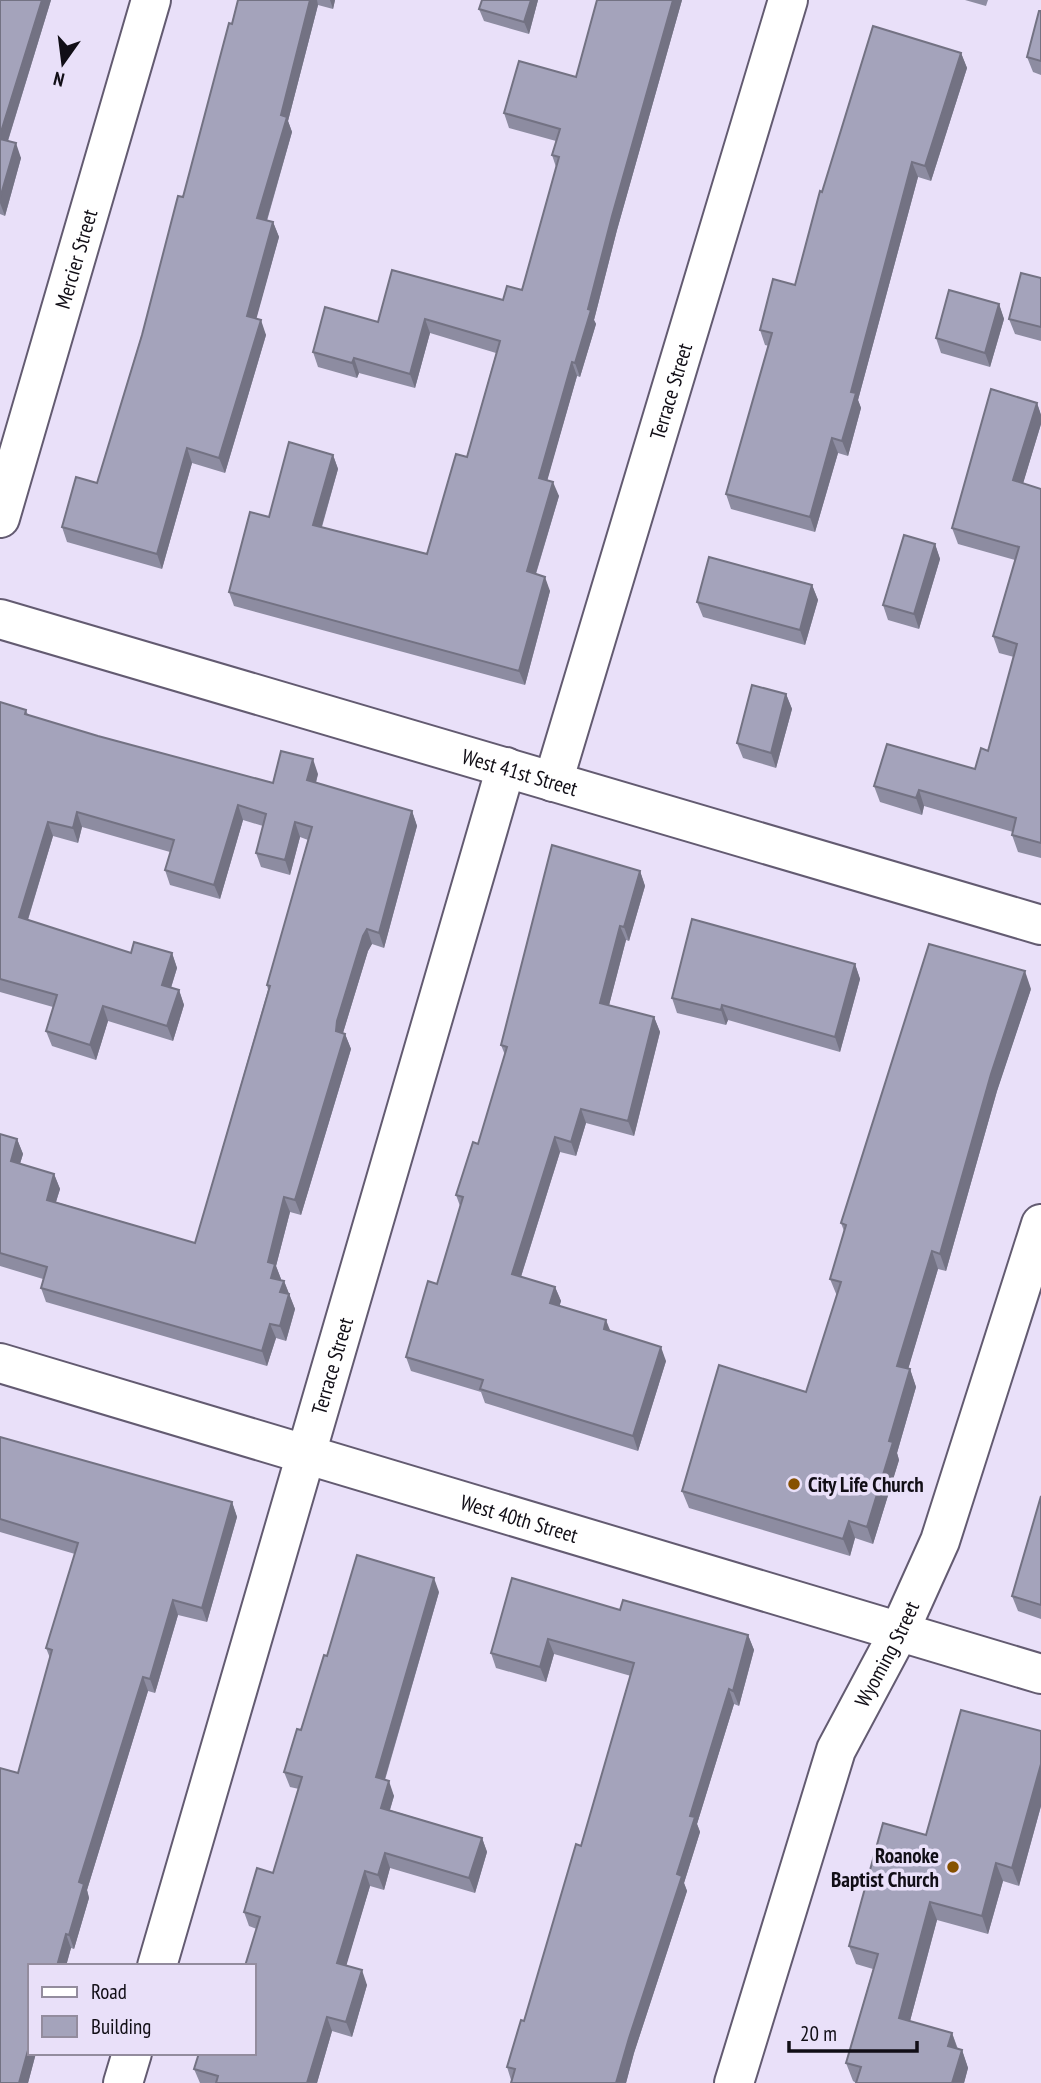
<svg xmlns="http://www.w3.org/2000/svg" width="1041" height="2083" font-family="'PT Sans Narrow',sans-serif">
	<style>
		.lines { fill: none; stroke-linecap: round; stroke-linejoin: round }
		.minor-casing { stroke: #635b71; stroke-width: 42 }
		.minor { stroke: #fff; stroke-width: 38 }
		.wall { fill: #8d8ca1 }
		.shaded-wall { fill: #737283 }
		.building { fill: #a4a3bb; stroke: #737283; stroke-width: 2 }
		.poi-dot { fill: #865100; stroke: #e9e0f9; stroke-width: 2.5 }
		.labels { text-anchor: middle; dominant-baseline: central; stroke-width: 7; stroke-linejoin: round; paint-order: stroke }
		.street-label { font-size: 21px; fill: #110e16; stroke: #e9e0f9 }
		.poi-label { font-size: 21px; font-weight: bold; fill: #110e16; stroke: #e9e0f9; text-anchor: start }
	</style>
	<rect width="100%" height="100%" fill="#e9e0f9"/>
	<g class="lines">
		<defs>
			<g id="minor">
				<path id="s1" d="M0,518L151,0"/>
				<path id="s2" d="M0,619L1041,925"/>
				<path id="s3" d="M553,782L788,0"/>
				<path id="s4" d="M0,1363L1041,1674"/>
				<path id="s5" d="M157,1966L506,767"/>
				<polyline points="123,2083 132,2053"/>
				<path id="s6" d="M734,2083L836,1750L899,1632L940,1541L1041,1224"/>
			</g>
		</defs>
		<use href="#minor" class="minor-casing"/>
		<use href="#minor" class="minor"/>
	</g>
	<g class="wall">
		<polygon points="0,0 51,0 8,141 21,158 5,216 0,214"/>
		<polygon points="238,0 335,0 333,9 318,5 288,121 292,132 267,221 273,222 279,237 256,318 266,335 225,473 192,463 162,569 67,542 62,527 97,483 183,197"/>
		<polygon points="538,0 529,34 484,21 479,9"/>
		<polygon points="597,0 682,0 617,230 594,320 596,324 580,377 577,376 547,480 559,496 536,574 550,591 525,685 234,606 229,592 269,517 333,455 338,469 322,527 427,554 467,457 496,353 430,333 415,388 359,373 357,378 318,367 313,352 378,322 503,300 522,290 556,167 552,155 556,141 509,128 504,113 576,77"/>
		<polygon points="965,0 988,0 986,6"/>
		<polygon points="1041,11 1041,75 1033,72 1027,57"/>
		<polygon points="961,53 967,68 931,181 918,177 858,400 861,408 848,456 838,453 815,532 731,509 726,494 769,346 765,345 760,330 795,285 822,192"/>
		<polygon points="1041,278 1041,341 1015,334 1009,319"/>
		<polygon points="999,304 1004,319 990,367 941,353 936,338"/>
		<polygon points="1037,403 1041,415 1041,424 1023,483 1041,489 1041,858 1018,852 1012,835 1013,832 924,806 922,815 880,802 874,786 975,769 988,751 1014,657 999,653 993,636 1015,560 958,544 952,528"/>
		<polygon points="935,544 940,559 919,629 888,620 883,605"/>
		<polygon points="812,585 818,600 805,645 703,617 697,602"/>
		<polygon points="786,694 792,709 776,768 743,758 737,743"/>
		<polygon points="0,702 26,710 28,715 98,736 273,783 318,774 316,783 412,811 417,826 384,948 372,944 368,951 343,1033 345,1034 351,1049 301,1215 290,1212 276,1266 281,1279 280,1280 284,1281 295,1309 286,1341 276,1338 267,1366 46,1302 41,1288 43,1279 0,1266 0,1134 17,1139 23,1154 20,1164 54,1174 60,1189 56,1202 195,1243 268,990 267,985 308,840 300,837 290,875 261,867 256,853 263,826 243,820 220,899 170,885 165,870 170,852 82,827 78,843 53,836 28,920 131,953 172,953 177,968 171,988 179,990 184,1005 173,1041 108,1021 96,1060 52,1046 46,1031 53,1007 0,992 0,994"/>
		<polygon points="640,871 645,886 629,941 626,940 609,1005 654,1017 660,1032 634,1136 586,1123 576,1156 560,1152 521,1277 555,1287 561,1301 559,1306 610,1331 666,1361 638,1451 485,1403 481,1392 411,1371 406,1357 437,1284 460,1206 456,1195 478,1144 505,1055 501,1045"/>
		<polygon points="855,964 860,979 840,1052 728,1020 726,1025 677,1013 672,998"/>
		<polygon points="1031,989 997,1091 946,1271 938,1269 908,1369 910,1369 916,1387 897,1453 899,1460 873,1544 855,1538 850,1556 689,1508 682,1491 806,1392 837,1296 830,1279 844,1231 841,1223"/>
		<polygon points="0,1437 232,1502 237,1517 207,1622 178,1615 155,1693 148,1691 87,1890 89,1898 74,1949 71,1948 66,1966 30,1966 30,2053 36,2053 28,2083 18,1773 50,1658 46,1648 75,1554 0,1532"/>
		<polygon points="1041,1496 1041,1619 1018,1611 1012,1596"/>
		<polygon points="439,1592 385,1780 394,1796 390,1810 482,1838 487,1852 475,1893 390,1868 384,1890 370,1886 346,1965 367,1985 352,2037 332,2031 317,2083 200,2083 194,2069 254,2053 257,1929 249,1926 244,1912 273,1873 299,1789 290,1787 284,1772 301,1730 327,1656"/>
		<polygon points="620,1610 748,1635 754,1650 739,1706 734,1704 697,1824 700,1832 684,1883 687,1891 634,2053 626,2083 511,2083 511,2080 507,2067 524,2021 581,1846 631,1676 554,1654 546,1682 496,1668 491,1653"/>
		<polygon points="1041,1731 1041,1806 1019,1886 1003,1881 988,1934 937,1920 910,2021 952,2033 958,2049 962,2050 968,2068 964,2083 856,2083 853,2081 846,2063 873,1969 856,1964 849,1946 926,1835"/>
	</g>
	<g class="shaded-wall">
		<polygon points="42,0 51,0 4,153 0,141 0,135"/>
		<polygon points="310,0 317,0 318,5 288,121 292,132 263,233 257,218 281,115"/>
		<polygon points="330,0 335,0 333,9"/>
		<polygon points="531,0 538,0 529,34 524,22"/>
		<polygon points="673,0 682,0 617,230 594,320 596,324 580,377 575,363 588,309 612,216"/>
		<polygon points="961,53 967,68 931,181 925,166"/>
		<polygon points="16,143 21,158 5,216 0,203 0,198"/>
		<polygon points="912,162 918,177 858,400 861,408 848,456 842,441 851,392"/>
		<polygon points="273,222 279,237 253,331 247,316"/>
		<polygon points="999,304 1004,319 990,367 985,353"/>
		<polygon points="425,319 430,333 415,388 410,374"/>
		<polygon points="261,320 266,335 225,473 219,458"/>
		<polygon points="354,358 359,373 357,378 352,363"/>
		<polygon points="572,362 577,376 544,492 539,478"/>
		<polygon points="1037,403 1041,415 1041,424 1019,497 1013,480"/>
		<polygon points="832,438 838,453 815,532 810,517"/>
		<polygon points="187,448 192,463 162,569 157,554"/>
		<polygon points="333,455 338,469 318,539 313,525"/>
		<polygon points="553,482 559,496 532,586 527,571"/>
		<polygon points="935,544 940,559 919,629 914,614"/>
		<polygon points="545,577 550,591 525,685 519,671"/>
		<polygon points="812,585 818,600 805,645 800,630"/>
		<polygon points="786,694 792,709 776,768 771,753"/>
		<polygon points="313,759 318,774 312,795 307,780"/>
		<polygon points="919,790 924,806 922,815 916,798"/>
		<polygon points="238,805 243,820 220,899 214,885"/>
		<polygon points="412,811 417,826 384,948 379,933"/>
		<polygon points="77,812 82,827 78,843 73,828"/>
		<polygon points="48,822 53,836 24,932 19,917"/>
		<polygon points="295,822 300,837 290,875 285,860"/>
		<polygon points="640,871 645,886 629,941 624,927"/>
		<polygon points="620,926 626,940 606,1017 600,1003"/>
		<polygon points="367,929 372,944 368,951 342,1036 336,1031 337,1021 363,936"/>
		<polygon points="172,953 177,968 167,1000 162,985"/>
		<polygon points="855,964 860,979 840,1052 835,1037"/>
		<polygon points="1025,971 1031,989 997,1091 946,1271 940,1254 991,1074"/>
		<polygon points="179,990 184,1005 173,1041 167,1026"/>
		<polygon points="722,1005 728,1020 726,1025 721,1010"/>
		<polygon points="103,1006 108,1021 96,1060 90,1045"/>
		<polygon points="654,1017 660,1032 634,1136 628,1121"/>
		<polygon points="345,1034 351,1049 301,1215 295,1200"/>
		<polygon points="581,1109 586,1123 576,1156 571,1142"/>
		<polygon points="555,1137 560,1152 517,1289 512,1274"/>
		<polygon points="17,1139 23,1154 16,1176 11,1161"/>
		<polygon points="54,1174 60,1189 52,1214 47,1200"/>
		<polygon points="284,1197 290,1212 276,1266 281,1279 277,1293 271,1278 268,1262"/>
		<polygon points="932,1251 938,1269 904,1383 897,1366"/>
		<polygon points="284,1281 295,1309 286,1341 280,1326 280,1292"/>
		<polygon points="555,1287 561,1301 556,1318 550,1303"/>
		<polygon points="606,1320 612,1335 604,1329"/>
		<polygon points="270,1324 276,1338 267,1366 262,1351"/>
		<polygon points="661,1347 666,1361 638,1451 633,1436"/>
		<polygon points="910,1369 916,1387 897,1453 899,1460 873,1544 867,1527 889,1441"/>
		<polygon points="232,1502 237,1517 207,1622 202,1608"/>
		<polygon points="849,1521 855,1538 850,1556 843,1539"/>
		<polygon points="434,1578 439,1592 381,1792 376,1777"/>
		<polygon points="173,1600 178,1615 155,1693 150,1679"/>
		<polygon points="748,1635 754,1650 739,1706 733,1691"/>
		<polygon points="548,1639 554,1654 546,1682 540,1667"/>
		<polygon points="143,1677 148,1691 87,1890 89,1898 74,1949 69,1935 79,1882"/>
		<polygon points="729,1689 734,1704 697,1824 700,1832 684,1883 687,1891 634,2053 626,2083 616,2083 677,1874 690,1816"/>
		<polygon points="1041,1764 1041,1806 1019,1886 1012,1868"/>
		<polygon points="389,1781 394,1796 386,1822 381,1808"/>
		<polygon points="482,1838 487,1852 475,1893 469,1878"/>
		<polygon points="385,1853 390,1868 384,1890 378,1875"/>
		<polygon points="996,1863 1003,1881 988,1934 982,1916"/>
		<polygon points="365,1871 370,1886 343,1977 337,1963"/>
		<polygon points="930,1902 937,1920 906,2036 899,2018"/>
		<polygon points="66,1934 71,1948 66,1966 57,1966"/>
		<polygon points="362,1970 367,1985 352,2037 346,2022"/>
		<polygon points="327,2017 332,2031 317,2083 307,2083"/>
		<polygon points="952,2033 958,2051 948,2046"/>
		<polygon points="30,2043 30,2053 36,2053 28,2083 19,2083"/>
		<polygon points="962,2050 968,2068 964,2083 952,2083"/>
	</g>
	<g class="building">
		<polygon points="0,0 42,0 0,135"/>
		<polygon points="238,0 310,0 281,115 287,117 257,218 273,222 247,316 261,320 219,458 187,448 157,554 62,527 76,477 97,483 142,335 178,196 183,197 229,23 232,24"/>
		<polygon points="482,0 531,0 524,22 479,9"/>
		<polygon points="597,0 673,0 612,216 588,309 591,310 575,363 572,362 539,478 553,482 527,571 545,577 519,671 229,592 250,512 269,517 289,442 333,455 313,525 427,554 456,454 467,457 500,341 425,319 410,374 354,358 352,363 313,352 325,307 378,322 392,270 503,300 507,286 522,290 559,157 552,155 560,129 504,113 519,61 576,77"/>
		<polygon points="1039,11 1041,11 1041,61 1027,57"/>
		<polygon points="873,26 961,53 925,166 912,162 851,392 856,393 842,441 832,438 810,517 726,494 772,333 760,330 773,279 795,285 820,191 822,192"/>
		<polygon points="0,139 16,143 0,198"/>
		<polygon points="1021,273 1041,278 1041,327 1009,319"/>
		<polygon points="949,290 999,304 985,353 936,338"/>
		<polygon points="991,389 1037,403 1013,480 1041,489 1041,843 1012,835 1016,818 919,790 916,798 874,786 887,744 975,769 981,748 988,751 1017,644 993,636 1019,547 952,528"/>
		<polygon points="904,535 935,544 914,614 883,605"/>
		<polygon points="709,557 812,585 800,630 697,602"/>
		<polygon points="752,685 786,694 771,753 737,743"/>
		<polygon points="0,702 26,710 25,714 98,736 273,783 281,751 313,759 307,780 412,811 379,933 367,929 363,936 337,1021 336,1031 345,1034 295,1200 284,1197 268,1262 275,1264 271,1278 284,1281 280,1292 289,1294 280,1326 270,1324 262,1351 41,1288 47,1267 0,1253 0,1134 17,1139 11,1161 54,1174 47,1200 195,1243 270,986 267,985 312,827 295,822 285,860 256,853 266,814 238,805 214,885 165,870 174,840 77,812 73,828 48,822 19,917 131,953 134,942 172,953 162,985 179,990 167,1026 103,1006 90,1045 46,1031 57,995 0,979"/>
		<polygon points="552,845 640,871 624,927 620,926 600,1003 654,1017 628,1121 581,1109 571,1142 555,1137 512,1274 555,1287 550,1303 606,1320 604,1329 661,1347 633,1436 480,1389 483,1380 406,1357 428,1281 437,1284 463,1197 456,1195 473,1142 478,1144 507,1047 501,1045"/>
		<polygon points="692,919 855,964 835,1037 722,1005 721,1010 672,998"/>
		<polygon points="929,944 1025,971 991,1074 940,1254 932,1251 897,1366 910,1369 889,1441 893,1442 867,1527 849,1521 843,1539 682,1491 719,1365 806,1392 841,1282 830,1279 846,1225 841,1223"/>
		<polygon points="0,1437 232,1502 202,1608 173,1600 150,1679 143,1677 79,1882 84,1884 69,1935 66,1934 57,1966 30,1966 30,2043 19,2083 0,2083 0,1768 18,1773 52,1650 46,1648 78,1543 0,1519"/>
		<polygon points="1041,1496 1041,1605 1012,1596"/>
		<polygon points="357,1555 434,1578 376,1777 389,1781 381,1808 482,1838 469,1878 385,1853 378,1875 365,1871 337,1963 362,1970 346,2022 327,2017 307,2083 216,2083 218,2076 194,2069 199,2053 254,2053 254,1966 245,1966 260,1917 244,1912 257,1868 273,1873 302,1777 284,1772 297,1729 301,1730 324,1655 327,1656"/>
		<polygon points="512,1578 620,1610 623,1600 748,1635 733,1691 729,1689 690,1816 695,1817 677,1874 682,1876 629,2038 616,2083 511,2083 515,2069 507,2067 521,2020 524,2021 576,1844 581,1846 634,1663 548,1639 540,1667 491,1653"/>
		<polygon points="961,1710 1041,1731 1041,1764 1012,1868 996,1863 982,1916 930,1902 899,2018 952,2033 948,2046 962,2050 952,2083 856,2083 861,2067 846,2063 878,1954 849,1946 883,1823 926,1835"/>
	</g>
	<g class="poi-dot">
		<circle cx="794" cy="1484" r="7"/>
		<circle cx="953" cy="1867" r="7"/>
	</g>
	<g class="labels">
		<g class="street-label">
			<text stroke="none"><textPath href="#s1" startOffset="270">Mercier Street</textPath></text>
			<text stroke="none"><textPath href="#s3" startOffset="408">Terrace Street</textPath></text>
			<text stroke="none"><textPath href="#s2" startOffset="542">West 41st Street</textPath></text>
			<text stroke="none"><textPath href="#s5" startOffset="625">Terrace Street</textPath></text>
			<text stroke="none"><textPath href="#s4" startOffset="542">West 40th Street</textPath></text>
			<text stroke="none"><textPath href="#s6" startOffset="457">Wyoming Street</textPath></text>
		</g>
		<g class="poi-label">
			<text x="808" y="1484">City Life Church</text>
			<text x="939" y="1855" text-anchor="end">Roanoke<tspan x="939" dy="24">Baptist Church</tspan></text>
		</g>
	</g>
	<rect x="28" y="1964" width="228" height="91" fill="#e9e0f9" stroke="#938c9e" stroke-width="2"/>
	<rect x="42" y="1987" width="35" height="10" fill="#ffffff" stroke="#938c9e" stroke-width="2"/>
	<text x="91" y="1999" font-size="21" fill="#110e16">Road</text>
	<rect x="42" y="2016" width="35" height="21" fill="#a4a3bb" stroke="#938c9e" stroke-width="2"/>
	<text x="91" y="2034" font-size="21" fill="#110e16">Building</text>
	<g transform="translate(63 63) rotate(194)" stroke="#e9e0f9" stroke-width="5" paint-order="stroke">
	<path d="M0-5L12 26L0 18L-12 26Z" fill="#110e16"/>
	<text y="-10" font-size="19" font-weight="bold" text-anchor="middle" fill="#110e16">N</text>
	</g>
	<path d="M789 2041v10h128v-10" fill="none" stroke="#110e16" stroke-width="3.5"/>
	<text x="800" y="2041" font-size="21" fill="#110e16" stroke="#e9e0f9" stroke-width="5" paint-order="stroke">20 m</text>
</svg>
